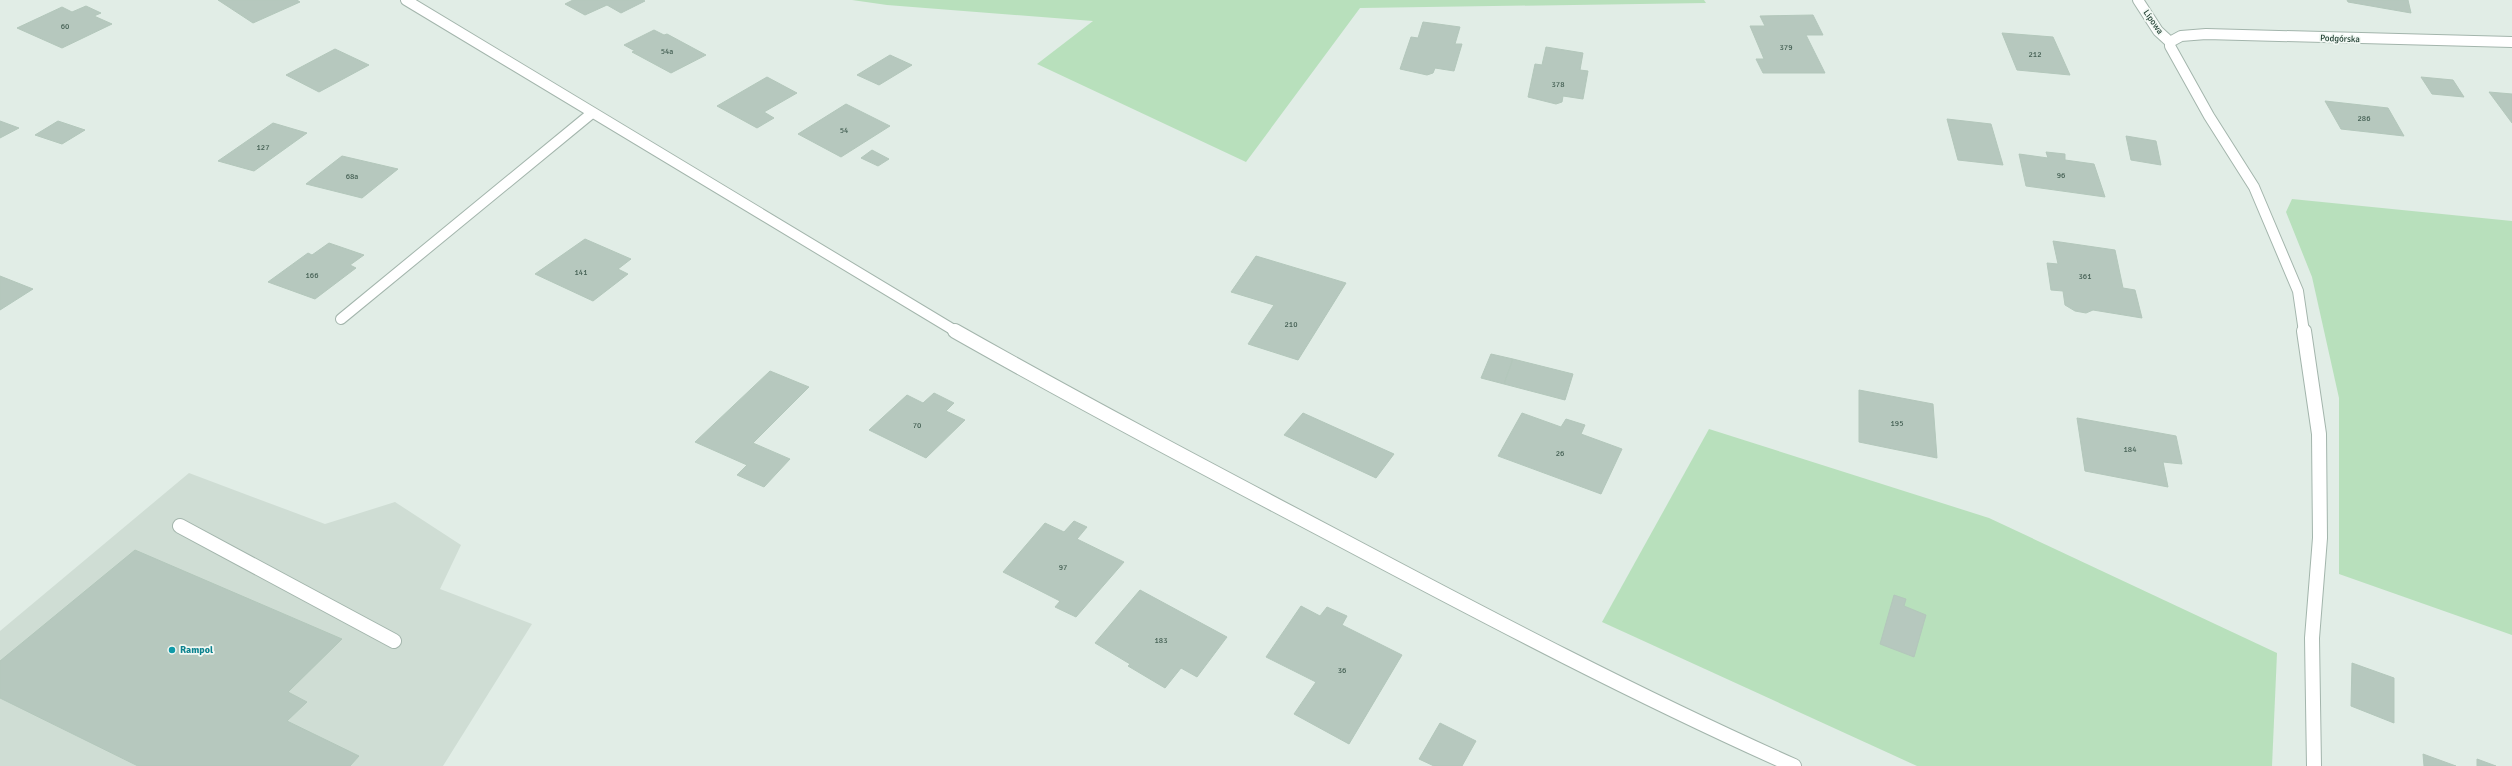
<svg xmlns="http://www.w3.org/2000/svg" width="2512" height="766" font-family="Signika,sans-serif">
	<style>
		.built { fill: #cfddd4 }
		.green { fill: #b8e0bc }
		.building { fill: #b6c8be; stroke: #b3c7bb }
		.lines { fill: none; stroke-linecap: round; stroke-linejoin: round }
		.minor-far1-casing { stroke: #a3b5ac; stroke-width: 12 }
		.minor-casing { stroke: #a3b5ac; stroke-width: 16 }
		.minor-far1 { stroke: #fff; stroke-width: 10 }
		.minor { stroke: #fff; stroke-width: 14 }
		.culture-dot { fill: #0f9aa8; stroke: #f2f9f4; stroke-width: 1.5 }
		.labels { text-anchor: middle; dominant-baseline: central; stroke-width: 3.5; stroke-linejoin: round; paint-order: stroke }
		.number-label { font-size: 8px; fill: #466155 }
		.far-street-label { font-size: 9px; fill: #203f32; stroke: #f2f9f4 }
		.culture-label { font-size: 10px; font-weight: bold; fill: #0d838f; stroke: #f2f9f4; text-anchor: start }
	</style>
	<rect width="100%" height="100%" fill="#e1ede6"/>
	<polygon class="built" points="189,473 325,524 395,502 461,545 440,589 532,624 443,766 0,766 0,631"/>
	<g class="green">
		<polygon points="852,0 1704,0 1706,3 1360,8 1246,162 1037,64 1093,21 887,5"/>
		<polygon points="2292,199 2512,221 2512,635 2339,574 2339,398 2312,277 2286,212"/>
		<polygon points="1709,429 1989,518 2277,653 2272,766 1917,766 1602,622"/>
	</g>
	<g class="building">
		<polygon points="218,0 297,0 300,2 253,23"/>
		<polygon points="573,0 643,0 645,1 621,13 607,5 585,15 565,4"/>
		<polygon points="2347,0 2408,0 2411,13 2348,2"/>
		<polygon points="86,6 101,13 94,16 112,24 62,48 17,28 62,7 72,12"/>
		<polygon points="1813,15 1823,35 1806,35 1825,73 1763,73 1756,59 1764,59 1750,26 1765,26 1760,16"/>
		<polygon points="1423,22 1460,27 1455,44 1462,44 1454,71 1435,68 1433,73 1427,75 1400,69 1411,37 1418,38"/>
		<polygon points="654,30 664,35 667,34 706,55 671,73 632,52 635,51 624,45"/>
		<polygon points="2002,33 2053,37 2070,75 2017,70"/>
		<polygon points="1546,47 1583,53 1580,70 1588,71 1583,99 1563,96 1562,102 1556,104 1528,97 1535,64 1542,65"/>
		<polygon points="335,49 369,65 319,92 286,75"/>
		<polygon points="890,55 912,65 879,85 857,75"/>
		<polygon points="767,77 797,93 764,112 774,118 757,128 717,106"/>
		<polygon points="2421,77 2453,80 2464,97 2432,94"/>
		<polygon points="2489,92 2512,94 2512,123"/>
		<polygon points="2325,101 2388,108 2404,136 2341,129"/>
		<polygon points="846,104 890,126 841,157 798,134"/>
		<polygon points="1947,119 1991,124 2003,165 1958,160"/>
		<polygon points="0,121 19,128 0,138"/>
		<polygon points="58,121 85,130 62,144 35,135"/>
		<polygon points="273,123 307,133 254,171 218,161"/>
		<polygon points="2126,136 2156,141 2161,165 2131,160"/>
		<polygon points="872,150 889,159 878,166 861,158"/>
		<polygon points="2046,152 2065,154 2065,160 2094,164 2105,197 2026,186 2019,154 2048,158"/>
		<polygon points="342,156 398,169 362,198 306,184"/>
		<polygon points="585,239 631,259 618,269 628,274 593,301 535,274"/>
		<polygon points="2053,241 2115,250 2123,288 2135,290 2142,318 2093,310 2086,313 2075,311 2065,305 2063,291 2051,290 2047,263 2058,264"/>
		<polygon points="329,243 364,255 350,265 356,268 315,299 268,282 308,253 312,255"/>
		<polygon points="1256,256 1346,283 1298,360 1248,344 1274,305 1231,292"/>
		<polygon points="0,276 33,289 0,310"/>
		<polygon points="1491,354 1513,359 1504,384 1481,378"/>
		<polygon points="1513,359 1573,374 1565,400 1504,384"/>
		<polygon points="770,371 809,387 753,443 790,459 764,487 737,475 747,465 695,442"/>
		<polygon points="1859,390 1933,404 1937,458 1859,442"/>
		<polygon points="934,393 954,403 946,411 965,420 926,458 869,430 907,395 923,403"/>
		<polygon points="1303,413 1394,454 1376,478 1284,435"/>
		<polygon points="1522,413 1561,427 1566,419 1585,425 1581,434 1622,449 1601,494 1498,456"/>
		<polygon points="2077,418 2176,436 2182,464 2163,462 2168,487 2085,471"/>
		<polygon points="1074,521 1087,527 1077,539 1124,562 1076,617 1055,607 1060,601 1003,572 1045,523 1064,532"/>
		<polygon points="135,550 342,639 288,692 307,702 287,721 359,756 350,766 138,766 0,698 0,661"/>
		<polygon points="1140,590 1227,637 1197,677 1181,668 1165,688 1128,666 1130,664 1095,643"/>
		<polygon points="1894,595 1906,599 1904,606 1926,615 1914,657 1880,644"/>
		<polygon points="1301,606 1320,616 1327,607 1347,616 1342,625 1402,655 1349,744 1294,714 1316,682 1266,657"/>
		<polygon points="2352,663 2394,678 2394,723 2351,706"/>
		<polygon points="1440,723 1476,741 1462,766 1434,766 1419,759"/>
		<polygon points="2423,754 2456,766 2424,766"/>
		<polygon points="2477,759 2496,766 2477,766"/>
	</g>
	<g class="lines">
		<defs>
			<g id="minor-far1">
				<polyline points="406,0 957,332"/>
				<polyline points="2138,0 2158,31 2170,42"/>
				<polyline points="2170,42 2170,46 2209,116 2254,187 2298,291 2304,332"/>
				<polyline points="2170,42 2181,36 2206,34 2512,42"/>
				<polyline points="341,319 592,113"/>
			</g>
			<g id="minor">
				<path d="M955,331C1082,403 1211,471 1340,539C1489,618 1639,697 1794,766"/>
				<polyline points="2304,331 2319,434 2320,538 2312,638 2314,766"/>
				<polyline points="180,526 394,641"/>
			</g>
		</defs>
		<use href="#minor-far1" class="minor-far1-casing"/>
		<use href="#minor" class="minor-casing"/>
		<use href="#minor-far1" class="minor-far1"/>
		<use href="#minor" class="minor"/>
	</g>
	<circle class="culture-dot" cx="172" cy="650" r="4"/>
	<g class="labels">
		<g class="number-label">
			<text x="65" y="26">60</text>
			<text x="1786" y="47">379</text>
			<text x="667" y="51">54a</text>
			<text x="2035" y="54">212</text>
			<text x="1558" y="84">378</text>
			<text x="2364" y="118">286</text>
			<text x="844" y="130">54</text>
			<text x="263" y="147">127</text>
			<text x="2061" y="175">96</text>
			<text x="352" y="176">68a</text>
			<text x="581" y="272">141</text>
			<text x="312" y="275">166</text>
			<text x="2085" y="276">361</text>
			<text x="1291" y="324">210</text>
			<text x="1897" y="423">195</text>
			<text x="917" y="425">70</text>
			<text x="2130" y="449">184</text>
			<text x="1560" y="453">26</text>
			<text x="1063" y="567">97</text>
			<text x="1161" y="640">183</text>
			<text x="1342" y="670">36</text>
		</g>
		<g class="far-street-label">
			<text transform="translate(2153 22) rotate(55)">Lipowa</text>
			<text transform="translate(2340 39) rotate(2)">Podgórska</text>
		</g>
		<g class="culture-label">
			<text x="180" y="650">Rampol</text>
		</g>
	</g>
</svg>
